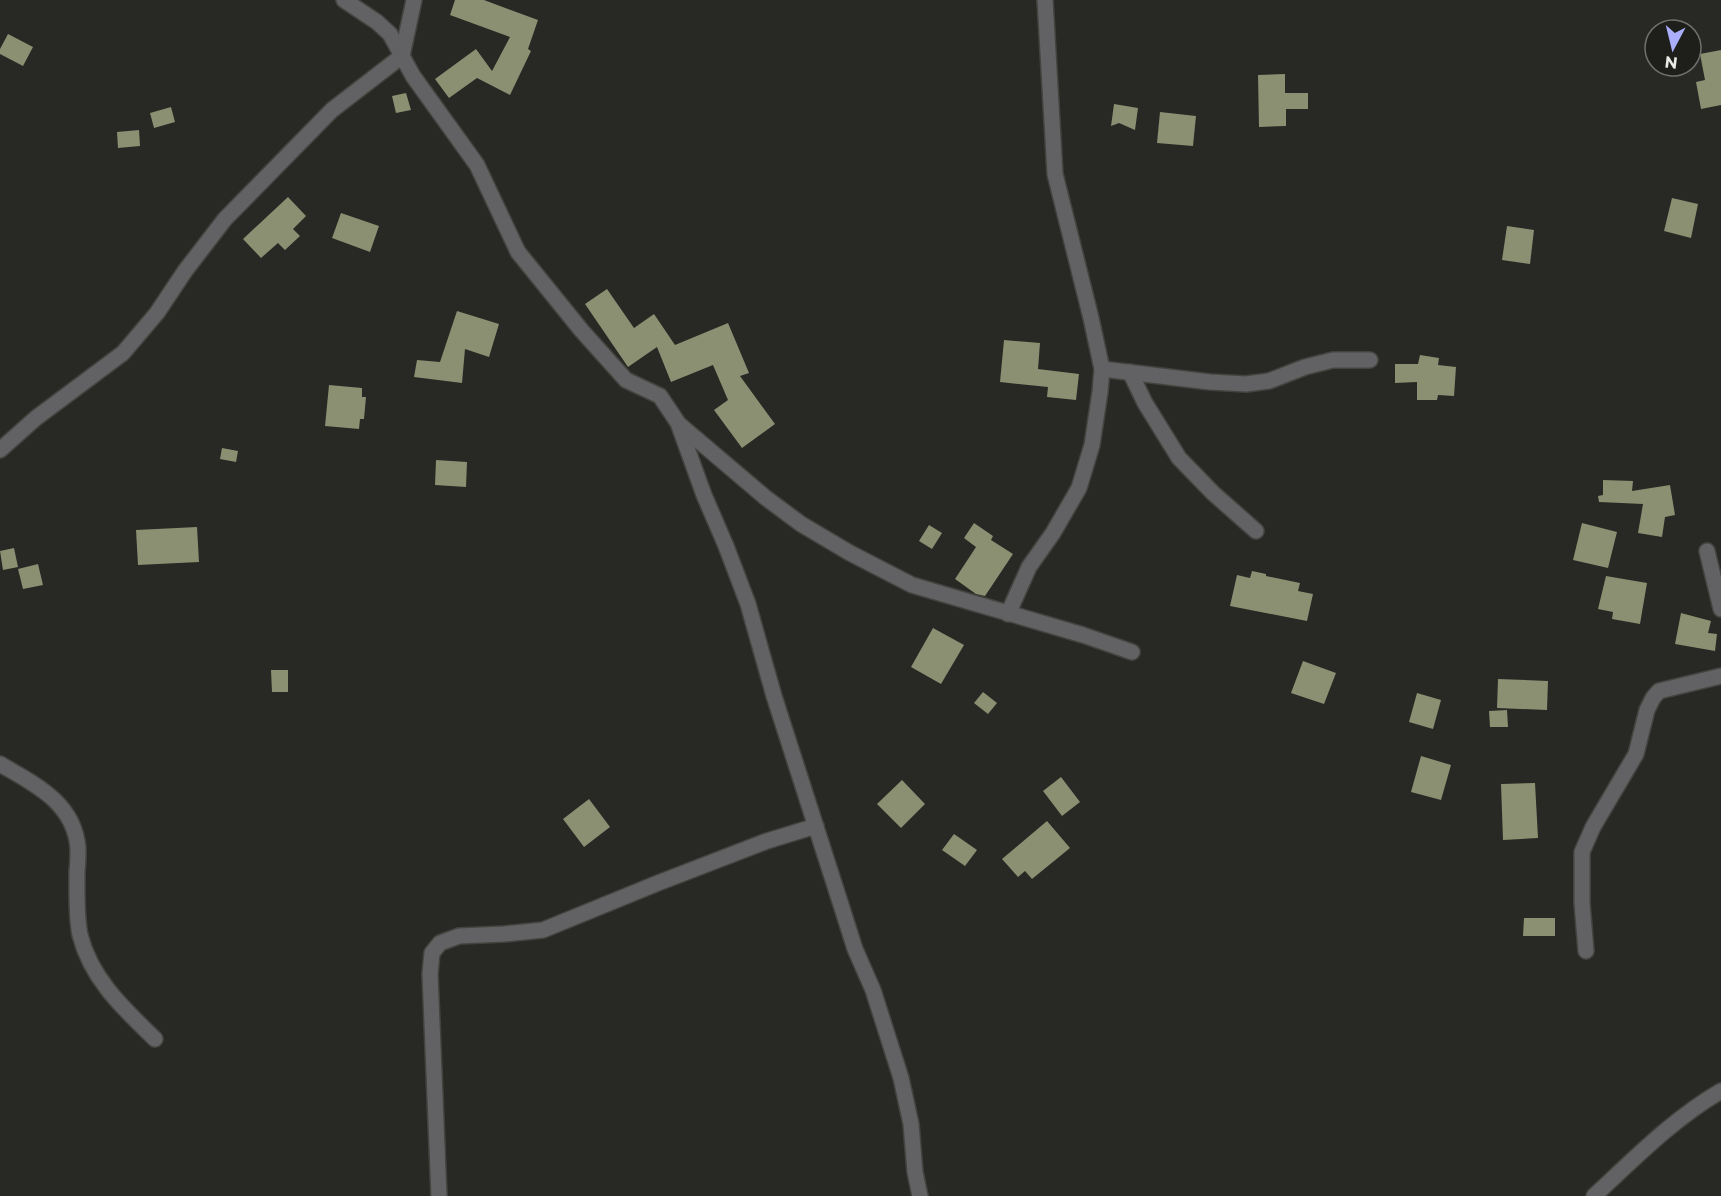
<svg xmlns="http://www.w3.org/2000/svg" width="1721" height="1196" font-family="Montserrat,sans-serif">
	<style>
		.building { fill: #8a9071 }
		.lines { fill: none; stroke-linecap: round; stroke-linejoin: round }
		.street-casing { stroke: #43433f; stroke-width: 18 }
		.street { stroke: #626264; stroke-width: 15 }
	</style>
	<rect width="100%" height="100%" fill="#282824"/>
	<g class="building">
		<polygon points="455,0 484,0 538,20 528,49 531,51 510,95 477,78 449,98 435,79 476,49 492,71 510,37 450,15"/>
		<polygon points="8,34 33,47 23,66 0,54 0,49"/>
		<polygon points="1721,50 1721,105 1701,109 1696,82 1705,80 1700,54"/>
		<polygon points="1285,74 1285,93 1308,93 1308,109 1286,109 1286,126 1259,127 1258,75"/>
		<polygon points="406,93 411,110 396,113 392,96"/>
		<polygon points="1114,104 1138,108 1135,130 1119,123 1111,126"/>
		<polygon points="171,107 175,122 154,128 150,113"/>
		<polygon points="1160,112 1196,116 1193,146 1157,143"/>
		<polygon points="139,130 140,146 118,148 117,132"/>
		<polygon points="288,197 306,216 293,229 300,236 285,250 278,243 261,258 243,239"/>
		<polygon points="1672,198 1698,204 1691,238 1664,231"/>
		<polygon points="341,213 379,226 370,252 332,238"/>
		<polygon points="1507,226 1534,230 1530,264 1502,260"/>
		<polygon points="607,289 634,328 654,314 675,345 728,323 749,373 740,376 775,424 742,448 714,410 728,400 713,365 671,382 657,347 628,367 585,304"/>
		<polygon points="457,311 499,324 489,357 465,349 462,383 414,377 417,360 440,362"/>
		<polygon points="1004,340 1040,343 1038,369 1079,374 1076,400 1047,397 1048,387 1000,382"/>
		<polygon points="1420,355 1439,358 1438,365 1456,367 1454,396 1438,395 1437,400 1417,400 1417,382 1395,383 1395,364 1418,364"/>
		<polygon points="329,385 362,388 362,397 366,397 364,419 360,419 359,429 325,426"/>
		<polygon points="222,448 238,451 236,462 220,459"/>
		<polygon points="436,460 467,462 466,487 435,485"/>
		<polygon points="1603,480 1633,481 1632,491 1670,485 1675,515 1665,517 1662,537 1638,533 1643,504 1599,502 1598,496 1603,495"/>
		<polygon points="974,523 993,536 991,540 1013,554 985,596 976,594 955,579 976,547 964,538"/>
		<polygon points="1582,523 1617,532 1608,568 1573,560"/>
		<polygon points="929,525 942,533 932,549 919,541"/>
		<polygon points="197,527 199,562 138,565 136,530"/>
		<polygon points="14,548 18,567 3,570 0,551"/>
		<polygon points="38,564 43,585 23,589 18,569"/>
		<polygon points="1252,571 1266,574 1266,576 1300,583 1298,591 1313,594 1307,621 1230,606 1237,575 1250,578"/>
		<polygon points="1606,576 1647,583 1640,624 1612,619 1613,612 1598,609"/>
		<polygon points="1681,613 1711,621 1708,633 1717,634 1715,651 1675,644"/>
		<polygon points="933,628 964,645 941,684 911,667"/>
		<polygon points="1303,661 1336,673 1324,704 1291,693"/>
		<polygon points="271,670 288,670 288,692 272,692"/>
		<polygon points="1498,679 1548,681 1547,710 1497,708"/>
		<polygon points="983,692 997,703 988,714 974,703"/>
		<polygon points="1417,693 1441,700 1433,729 1409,722"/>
		<polygon points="1507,710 1508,727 1490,727 1489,711"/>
		<polygon points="1421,756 1451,765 1441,800 1411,792"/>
		<polygon points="1061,777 1080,802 1062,816 1043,791"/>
		<polygon points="902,780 925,804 901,828 877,804"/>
		<polygon points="1535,783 1538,838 1503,840 1501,784"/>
		<polygon points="589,799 610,827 584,847 563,819"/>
		<polygon points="1047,821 1070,848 1032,879 1025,871 1018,877 1002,859"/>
		<polygon points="954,834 977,850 965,866 942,850"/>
		<polygon points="1524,918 1555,918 1555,936 1523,936"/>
	</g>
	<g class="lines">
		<defs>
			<g id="street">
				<polyline points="344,0 377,22 390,34 413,76 477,165 518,252 582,331 626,380 660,396 678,423 704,495 726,546 748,604 774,696 842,908 855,949 873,990 901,1078 911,1124 915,1172 920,1196"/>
				<polyline points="1102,369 1210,382 1246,384 1269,381 1305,367 1333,360 1370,360"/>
				<polyline points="1130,372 1145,403 1179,458 1213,493 1256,531"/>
				<polyline points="680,425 766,498 801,524 850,553 912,585 1083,635 1132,652"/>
				<polyline points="0,450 36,418 123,353 157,313 185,271 225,219 332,110 402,56 414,0"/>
				<polyline points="1707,551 1721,609"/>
				<polyline points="1008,614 1029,567 1053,533 1079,488 1092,445 1100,392 1102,369 1091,318 1055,174 1045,0"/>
				<path d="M0,764C34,784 74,802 78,848C78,855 78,863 77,871C77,892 76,915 80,935C91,979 124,1009 155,1039"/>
				<polyline points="1586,951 1582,903 1582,852 1593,827 1636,754 1647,710 1653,698 1659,691 1721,676"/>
				<polyline points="439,1196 430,974 432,953 440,943 459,936 504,934 543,930 658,883 767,841 816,826"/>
				<path d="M1594,1196C1634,1159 1674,1118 1721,1091"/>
			</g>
		</defs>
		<use href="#street" class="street-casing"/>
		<use href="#street" class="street"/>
	</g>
	<g transform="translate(1673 48) rotate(187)"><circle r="28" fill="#1e1f1b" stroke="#70716d" stroke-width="1.5"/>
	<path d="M0-4.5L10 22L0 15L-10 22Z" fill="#abaffb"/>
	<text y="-9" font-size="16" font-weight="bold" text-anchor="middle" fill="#eaebe8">N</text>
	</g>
</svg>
